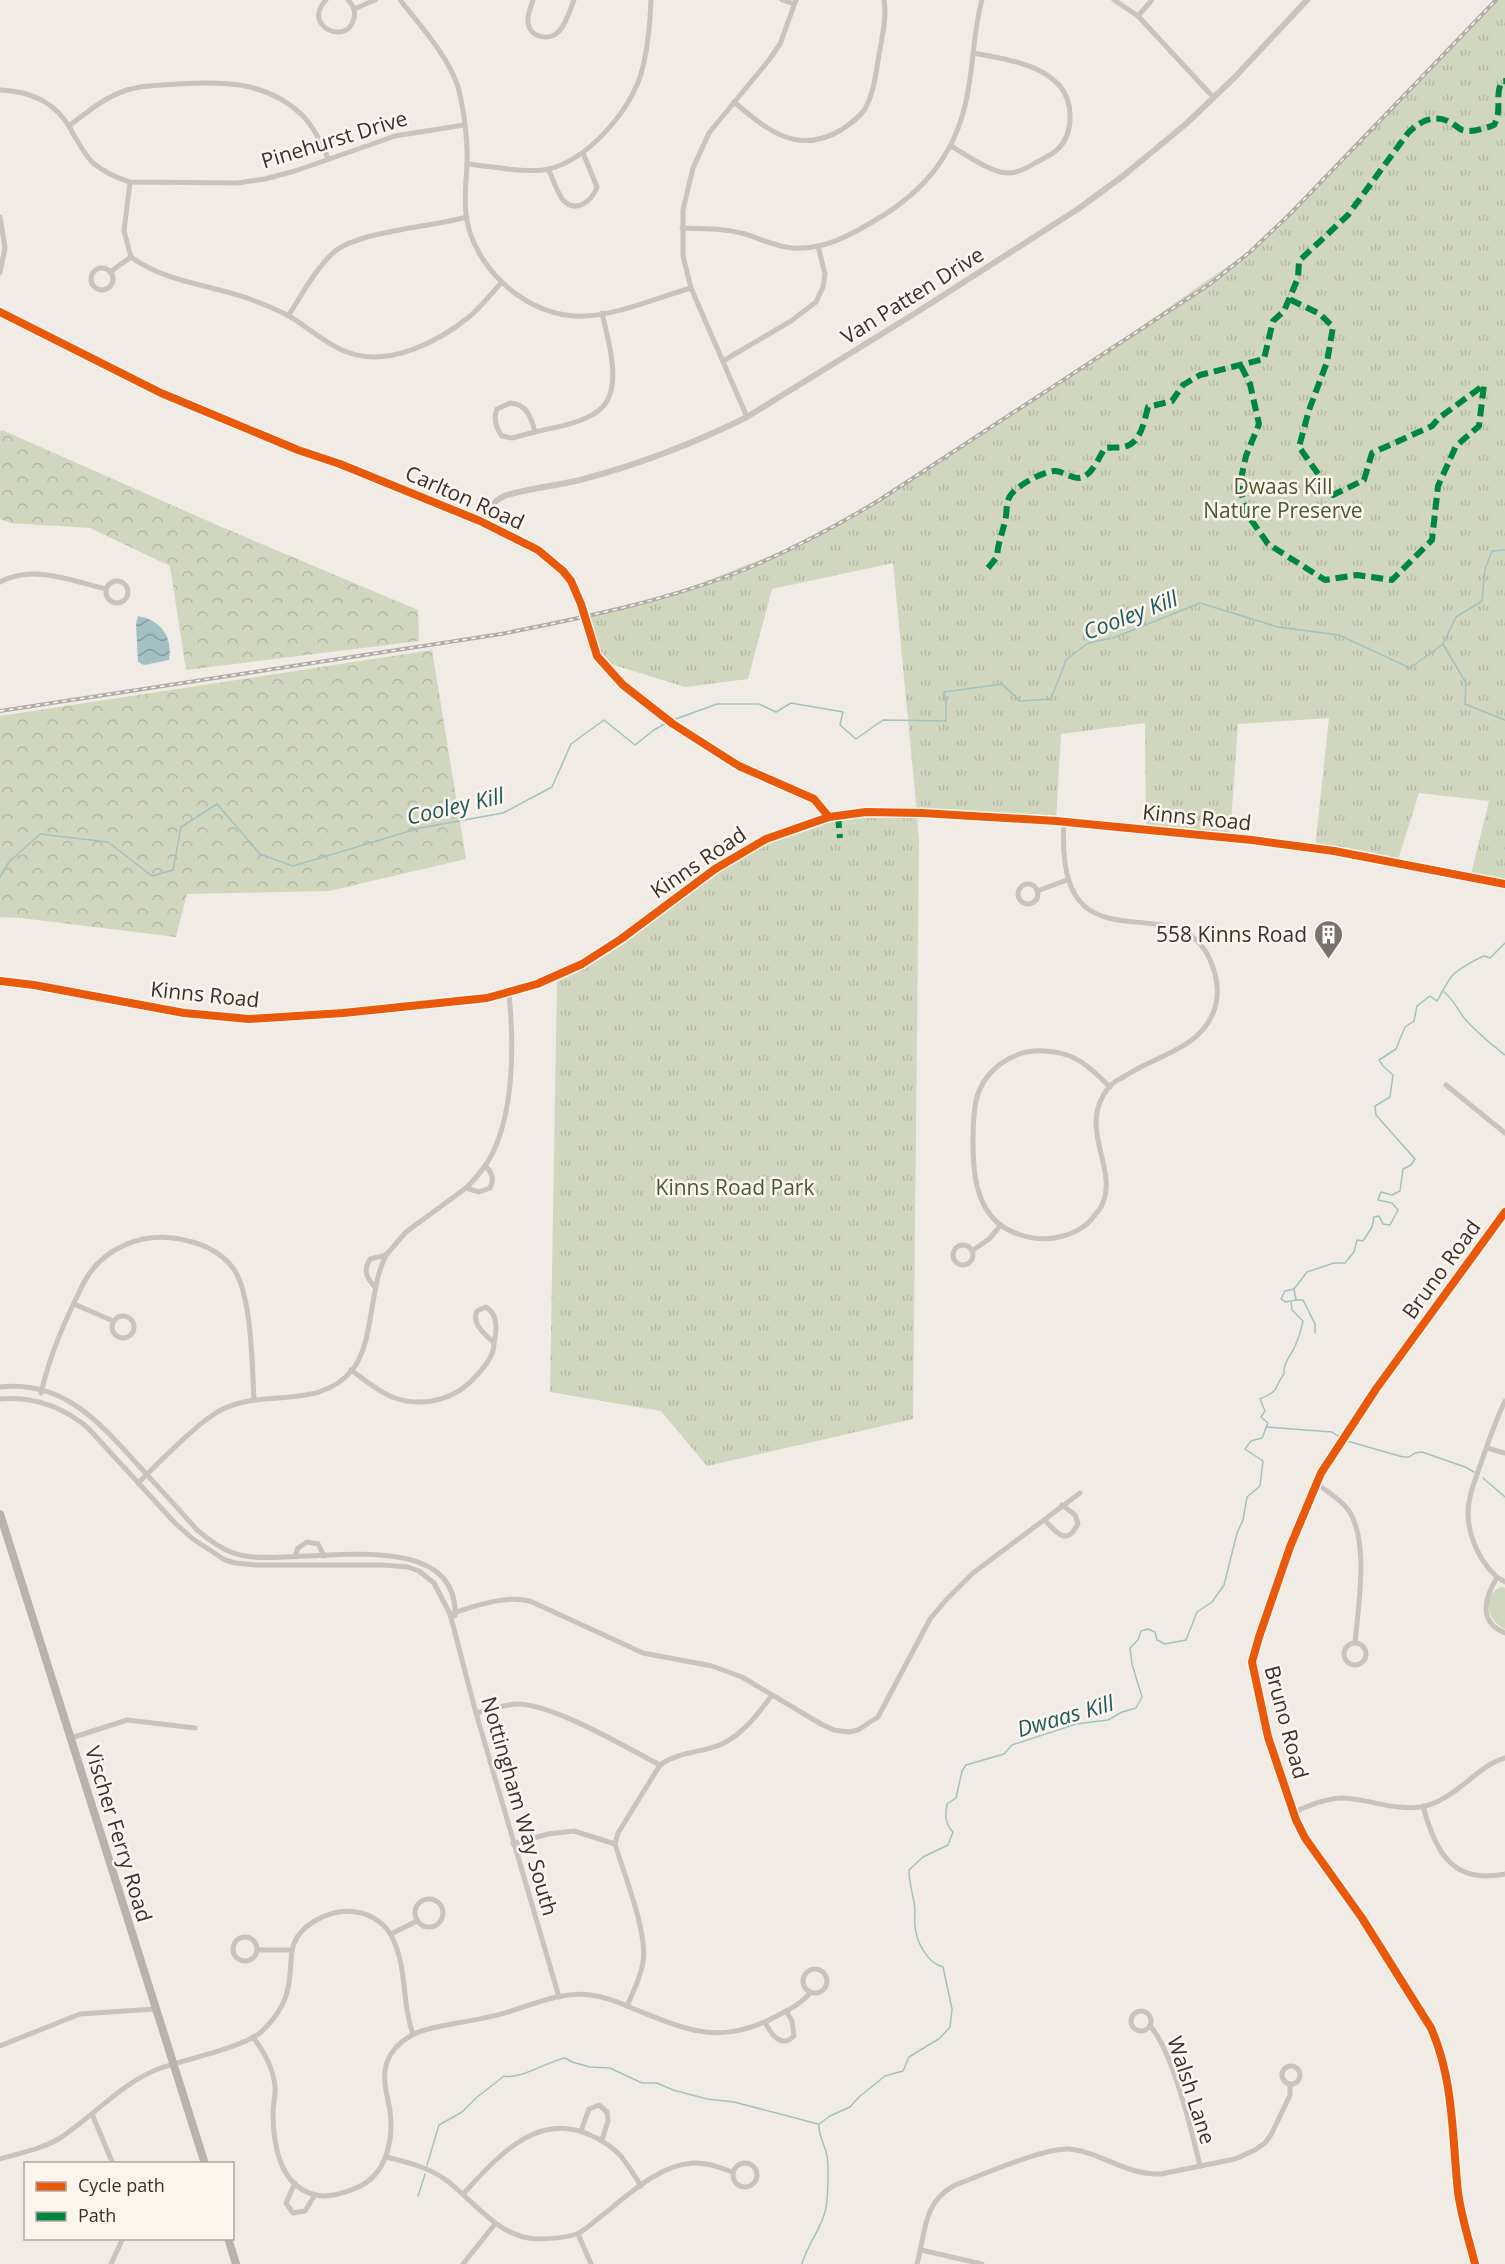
<svg xmlns="http://www.w3.org/2000/svg" width="1505" height="2264" font-family="'Open Sans',sans-serif">
	<style>
		.green { fill: #d1d6bf }
		.forest { fill: url(#forest-crowns) }
		.park { fill: url(#park-tufts) }
		.water { fill: url(#water-waves) }
		.lines { fill: none; stroke-linecap: round; stroke-linejoin: round }
		.stream { stroke: #a1c2c1; stroke-width: 1.5 }
		.minor { stroke: #c9c3be; stroke-width: 5 }
		.tertiary { stroke: #c9c3be; stroke-width: 6 }
		.primary { stroke: #b8b1ad; stroke-width: 8 }
		.rail-casing { stroke: #b1aca8; stroke-width: 4 }
		.rail { stroke: #fbf5ee; stroke-width: 1.5; stroke-dasharray: 4.5; stroke-linecap: butt }
		.quiet { stroke: #00873e; stroke-width: 6; stroke-dasharray: 12 6; stroke-linecap: butt }
		.cycleway-casing { stroke: #fbf5ee; stroke-width: 11 }
		.cycleway { stroke: #e8590c; stroke-width: 8 }
		.labels { text-anchor: middle; dominant-baseline: central; stroke-width: 5; stroke-linejoin: round; paint-order: stroke }
		.street-label { font-size: 21px; fill: #3b302b; stroke: #fbf5ee }
		.park-label { font-size: 21px; fill: #4a5a2e; stroke: #fbf5ee }
		.poi-label { font-size: 21px; fill: #3b302b; stroke: #fbf5ee; text-anchor: end }
		.water-label { font-size: 22px; font-style: italic; fill: #1f5a5e; stroke: #fbf5ee }
	</style>
	<defs>
		<pattern id="forest-crowns" width="20" height="18" patternUnits="userSpaceOnUse" patternTransform="scale(1.5)"><rect width="20" height="18" fill="#d1d6bf"/><path d="M2 6a3 3 0 1 1 6 0M12 15a3 3 0 1 1 6 0" fill="none" stroke="#b4b8a4"/></pattern>
		<pattern id="park-tufts" width="24" height="20" patternUnits="userSpaceOnUse" patternTransform="scale(1.5)"><rect width="24" height="20" fill="#d1d6bf"/><path d="M3 7l-1-3M5 7V3M7 7l1-3M15 17l-1-3M17 17v-4M19 17l1-3" fill="none" stroke="#b4b8a4"/></pattern>
		<pattern id="water-waves" width="16" height="10" patternUnits="userSpaceOnUse" patternTransform="scale(1.5)"><rect width="16" height="10" fill="#a1c2c1"/><path d="M0 5q4-4 8 0t8 0" fill="none" stroke="#849e9d"/></pattern>
	</defs>
	<rect width="100%" height="100%" fill="#f0ebe5"/>
	<path class="green" d="M1501,1587L1505,1588V1629C1488,1622 1480,1596 1501,1587Z"/>
	<g class="forest">
		<polygon points="2,430 217,525 418,610 419,641 186,670 170,566 90,528 10,523 0,519 0,432"/>
		<polygon points="432,650 466,859 329,891 187,894 176,937 21,918 0,917 0,716"/>
	</g>
	<g class="park">
		<polygon points="1496,0 1505,0 1505,883 1470,878 1489,801 1419,793 1397,863 1315,848 1329,718 1238,724 1230,838 1146,829 1145,723 1061,734 1056,821 917,813 893,563 772,589 748,679 685,687 601,661 585,618 678,592 790,548 849,519 1072,375 1258,245 1347,156"/>
		<polygon points="869,816 917,816 919,841 913,1419 707,1466 661,1411 550,1392 557,982 582,970 642,930 692,888 742,855 811,825"/>
	</g>
	<path class="water" d="M138,616C160,620 173,636 169,660L144,665L138,662L136,624Z"/>
	<g class="lines">
		<g class="stream">
			<polyline points="1443,644 1466,683 1465,704 1505,720"/>
			<polyline points="673,720 717,704 759,704 776,712 791,703 843,712 840,725 856,739 883,720 946,721 946,703 944,692 1002,684 1020,701 1051,699 1066,660 1088,643 1113,638 1200,603 1278,627 1339,635 1410,668 1443,644 1456,617 1482,601 1485,569 1492,551 1505,550"/>
			<polyline points="1505,848 1505,849"/>
			<polyline points="0,877 9,862 40,834 108,842 152,876 173,870 181,827 217,804 260,854 293,866 420,828 503,813 552,787 571,744 604,720 635,745 654,730 668,722"/>
			<path d="M1444,992C1454,1000 1457,1009 1465,1019C1477,1033 1491,1044 1505,1055"/>
			<polyline points="1296,1300 1303,1300 1315,1324 1315,1333"/>
			<polyline points="1290,1301 1286,1302 1281,1299 1285,1291 1294,1289"/>
			<polyline points="1266,1427 1332,1432 1338,1436"/>
			<polyline points="1347,1441 1403,1457 1409,1457 1415,1453 1422,1452 1465,1467 1474,1472"/>
			<polyline points="1483,1478 1505,1497"/>
			<path d="M427,2165L439,2125L462,2112L476,2098L504,2076C519,2080 547,2062 565,2058L572,2062L590,2067L610,2068L642,2083H657L673,2090L707,2099L734,2102L818,2124"/>
			<polyline points="418,2196 425,2174"/>
			<path d="M802,2264C807,2244 822,2229 826,2208C828,2195 829,2168 827,2156C825,2144 818,2136 819,2124L830,2116L850,2107L859,2097L885,2076L903,2071L909,2057L940,2038L950,2027L952,2009L943,1967C927,1963 916,1941 915,1926C914,1918 916,1910 914,1902C912,1891 909,1882 909,1870L923,1857L948,1845L953,1832C945,1824 945,1815 947,1804L956,1798L962,1771L966,1765L1004,1754L1012,1745L1076,1724L1108,1720L1122,1712L1136,1708L1142,1697L1132,1664L1130,1648L1138,1640L1141,1631L1148,1629L1155,1632L1157,1640L1165,1644L1186,1640L1197,1612L1212,1602L1224,1585L1237,1533L1243,1520L1247,1497L1260,1486L1263,1461L1245,1449L1251,1441L1262,1438L1268,1423L1261,1417L1265,1411L1260,1399C1282,1389 1272,1390 1284,1374C1283,1362 1291,1356 1295,1346C1299,1338 1301,1330 1303,1321L1292,1310L1291,1301L1296,1300L1294,1289L1307,1272L1334,1263H1345L1354,1252L1357,1240L1363,1241L1372,1227L1374,1217L1379,1216L1383,1224L1390,1225L1398,1210L1392,1203L1378,1200L1381,1192L1392,1195L1400,1191L1403,1169L1411,1165L1415,1159L1376,1115L1375,1106L1390,1097L1393,1075L1383,1066L1379,1060L1396,1049L1405,1027L1414,1021L1417,1006L1430,996L1437,1001C1442,993 1446,983 1452,976C1457,970 1476,959 1484,956L1490,958L1505,943"/>
		</g>
		<g class="minor">
			<path d="M326,0C301,26 348,47 354,18C356,10 353,5 348,0"/>
			<path d="M400,0C420,25 448,56 458,87C464,109 468,142 467,165C466,182 464,197 466,215C473,269 529,319 585,316C621,314 656,298 691,288"/>
			<path d="M533,0C531,7 527,15 528,23C530,38 551,42 560,30C567,22 570,10 574,0"/>
			<polyline points="782,0 794,4"/>
			<polyline points="1114,0 1138,16 1213,97"/>
			<polyline points="354,9 375,0"/>
			<polyline points="1138,16 1152,0"/>
			<path d="M0,90C29,91 55,102 70,128C77,140 83,153 93,163C104,172 117,178 130,182L237,183L265,179L295,171L395,136L464,125"/>
			<path d="M734,102C767,130 798,156 841,130C850,124 859,118 865,109C874,93 876,72 879,55C882,37 887,18 884,0"/>
			<path d="M69,126C87,112 105,97 127,90C143,85 160,85 177,84C222,81 267,81 302,115C314,127 321,143 328,158"/>
			<path d="M951,146C965,154 992,174 1009,173C1018,173 1027,168 1035,163C1042,159 1052,155 1058,149C1074,133 1074,102 1059,85C1037,62 1002,59 974,53"/>
			<path d="M467,164C490,166 527,174 549,169C588,159 627,114 640,77C648,52 650,26 651,0"/>
			<path d="M548,169C553,178 557,193 563,200C576,214 592,201 597,187L583,153"/>
			<path d="M130,182L124,231L131,257C165,282 207,284 247,298C261,303 276,309 289,316C308,327 325,344 347,352C388,368 438,342 469,317C481,307 491,294 501,283"/>
			<polyline points="0,217 5,248 0,273"/>
			<path d="M682,228C703,229 725,228 745,234C761,239 777,247 793,248C823,250 849,236 874,221C928,190 960,148 969,85C974,57 974,28 982,0"/>
			<circle cx="102" cy="279" r="11"/>
			<polyline points="110,272 131,257"/>
			<path d="M288,316C302,295 315,269 334,252C359,231 432,227 467,217"/>
			<polyline points="723,361 791,321 816,302 823,287 825,274 818,246"/>
			<path d="M510,403C527,404 531,417 535,432L512,438L502,436C496,428 493,419 497,409Z"/>
			<polyline points="747,417 691,288 683,256 683,210 693,168 709,133 769,60 780,44 796,0"/>
			<path d="M535,432C555,427 581,424 598,411C625,392 608,340 602,313"/>
			<circle cx="117" cy="592" r="11"/>
			<path d="M0,582C33,564 72,581 106,589"/>
			<path d="M1064,822C1054,981 1178,879 1211,962C1218,979 1220,996 1213,1013C1199,1049 1155,1056 1125,1076C1120,1079 1113,1082 1109,1087C1075,1128 1121,1170 1101,1207C1099,1211 1094,1215 1092,1219C1084,1228 1071,1235 1059,1237C1039,1242 1015,1236 999,1224C976,1205 973,1172 973,1144C973,1130 973,1115 976,1101C983,1070 1013,1049 1044,1051C1055,1052 1066,1053 1076,1059C1089,1065 1099,1077 1110,1087"/>
			<circle cx="1028" cy="894" r="10"/>
			<polyline points="1037,891 1067,880"/>
			<polyline points="1446,1085 1505,1133"/>
			<path d="M466,1188C474,1180 481,1172 487,1163C515,1118 514,1044 509,994"/>
			<circle cx="963" cy="1255" r="10"/>
			<polyline points="972,1251 989,1239 1001,1225"/>
			<path d="M375,1287C366,1277 363,1271 370,1259L386,1255L406,1232L466,1188L479,1192L490,1188C495,1179 492,1172 485,1166"/>
			<polyline points="74,1304 113,1321"/>
			<path d="M486,1307C498,1314 497,1330 494,1343C485,1334 471,1324 477,1311Z"/>
			<circle cx="123" cy="1327" r="11"/>
			<path d="M351,1370C365,1380 380,1393 395,1398C425,1408 457,1399 477,1375C485,1366 494,1356 494,1343"/>
			<path d="M0,1387C64,1380 100,1423 138,1465C158,1487 178,1508 197,1530C212,1542 226,1553 245,1556C299,1566 459,1522 455,1616"/>
			<path d="M41,1393C49,1360 58,1337 72,1307C78,1296 82,1284 89,1274C108,1247 141,1234 173,1238C195,1241 219,1249 233,1268C252,1294 252,1366 254,1399"/>
			<path d="M0,1399C34,1396 62,1406 88,1428L175,1523L193,1539L225,1560L235,1563L256,1565H383L408,1567L419,1571L434,1583L450,1614L476,1713L559,1997"/>
			<polyline points="1487,1448 1505,1453"/>
			<path d="M138,1483C159,1463 200,1419 225,1408C267,1389 321,1410 353,1369C374,1342 369,1288 386,1255"/>
			<path d="M1316,1483C1325,1490 1337,1497 1345,1506C1371,1534 1358,1608 1355,1643"/>
			<path d="M1045,1520C1056,1533 1068,1547 1078,1523L1075,1515L1062,1505"/>
			<polyline points="295,1556 298,1548 307,1542 318,1544 324,1556"/>
			<path d="M1497,1577C1476,1558 1463,1525 1470,1497C1473,1483 1479,1470 1483,1457C1490,1438 1496,1419 1505,1401"/>
			<path d="M1505,1582L1497,1577C1485,1598 1477,1621 1505,1633"/>
			<path d="M450,1614C476,1606 503,1595 530,1601L643,1653L712,1666L742,1677L821,1724L834,1730L849,1732L858,1730L878,1717L930,1619L946,1600L973,1573L1080,1493"/>
			<circle cx="1355" cy="1654" r="11"/>
			<path d="M476,1713C489,1710 503,1705 516,1704C552,1703 627,1748 660,1765"/>
			<polyline points="71,1738 127,1720 195,1728"/>
			<path d="M1423,1806C1435,1851 1452,1885 1505,1874"/>
			<path d="M1294,1812C1309,1806 1326,1798 1343,1798C1369,1799 1395,1811 1421,1807C1455,1801 1475,1767 1505,1758"/>
			<polyline points="513,1844 548,1834 574,1831 615,1844"/>
			<circle cx="429" cy="1913" r="14"/>
			<polyline points="391,1934 417,1921"/>
			<circle cx="245" cy="1949" r="12"/>
			<polyline points="257,1950 292,1950"/>
			<circle cx="815" cy="1981" r="12"/>
			<path d="M627,2006C633,1992 641,1977 643,1962C648,1933 624,1874 615,1844L618,1833L660,1765C679,1751 702,1753 722,1744C744,1733 758,1714 772,1695"/>
			<circle cx="1141" cy="2021" r="10"/>
			<path d="M765,2022C771,2034 781,2049 794,2036L792,2021L786,2011"/>
			<path d="M1150,2026C1172,2049 1192,2133 1200,2166"/>
			<path d="M253,2037C264,2052 273,2067 275,2086C276,2095 273,2104 273,2113C273,2145 280,2187 316,2195C328,2198 345,2193 356,2188C386,2176 394,2141 390,2111C387,2092 379,2073 391,2054C407,2029 436,2027 463,2022C478,2019 493,2017 508,2012C535,2004 562,1991 591,1995C607,1997 621,2003 634,2009C685,2029 716,2045 769,2020C784,2012 799,2006 810,1993"/>
			<polyline points="0,2046 80,2014 155,2009"/>
			<circle cx="1291" cy="2075" r="9"/>
			<polyline points="92,2114 113,2164"/>
			<polyline points="581,2131 589,2109 599,2105 607,2112 608,2121 602,2140"/>
			<path d="M386,2157C407,2162 428,2167 446,2180C474,2201 498,2237 536,2239C548,2239 565,2238 577,2234C584,2231 592,2223 599,2218C626,2197 658,2165 693,2163C707,2162 720,2168 733,2172"/>
			<path d="M0,2159C20,2153 42,2149 60,2138C94,2116 122,2082 161,2068C184,2060 243,2047 260,2033C272,2022 283,2008 287,1992C291,1979 290,1965 292,1951C296,1925 331,1908 356,1912C371,1914 386,1924 392,1937C408,1969 401,2002 413,2034"/>
			<circle cx="745" cy="2175" r="12"/>
			<polyline points="295,2183 286,2203 293,2213 305,2211 315,2195"/>
			<path d="M463,2194C496,2159 536,2110 590,2135C600,2139 609,2145 617,2152C627,2162 634,2175 641,2186"/>
			<polyline points="578,2234 591,2264"/>
			<polyline points="921,2250 982,2264"/>
			<polyline points="111,2264 123,2238"/>
			<polyline points="463,2264 495,2224"/>
			<path d="M917,2264C926,2232 922,2203 955,2185C980,2176 1045,2147 1069,2149C1102,2152 1124,2175 1161,2174L1235,2159L1255,2150L1266,2142L1272,2133L1290,2095V2085"/>
		</g>
		<g class="tertiary">
			<polyline points="0,312 161,393 298,450 340,464 480,521 538,550 563,571 571,581 581,604 597,656 623,685 673,724 739,766 814,799 829,817"/>
			<path d="M480,521L496,501L504,496C529,488 555,486 580,480C637,465 695,443 747,417L914,314L1078,209L1123,176L1187,123L1235,77L1307,0"/>
			<polyline points="0,981 34,985 184,1013 249,1019 343,1013 487,998 537,984 582,964 621,939 715,869 766,839 829,817 866,812 922,813 1056,821 1252,840 1334,851 1505,884"/>
			<path d="M1475,2264C1469,2240 1461,2216 1458,2192C1452,2136 1454,2080 1431,2028L1362,1918L1305,1838L1296,1820L1268,1737L1252,1662L1259,1637L1290,1547L1321,1473L1376,1389L1505,1212"/>
		</g>
		<g class="primary">
			<polyline points="0,1514 205,2164"/>
			<polyline points="228,2238 236,2264"/>
		</g>
		<defs>
			<path id="rail" d="M0,711L501,634C587,617 680,598 760,563C802,544 842,523 881,499L1210,284L1250,252L1291,213L1496,0"/>
		</defs>
		<use href="#rail" class="rail-casing"/>
		<use href="#rail" class="rail"/>
		<g class="quiet">
			<polyline points="1241,366 1250,384 1259,424 1246,456 1242,474 1240,489 1247,514 1268,544 1325,580 1357,575 1392,580 1432,540 1438,486 1456,446 1479,426 1484,385 1439,418 1432,426 1372,453 1364,480 1333,495 1299,447 1309,410 1327,362 1333,327 1320,314 1289,299"/>
			<path d="M988,568L997,557C998,542 1002,535 1005,521C1007,514 1006,504 1009,498C1013,487 1045,470 1056,471C1065,472 1074,481 1083,477C1093,473 1099,457 1105,448C1111,447 1119,448 1124,447C1141,443 1144,422 1148,407L1172,401L1183,385L1200,375L1264,359L1273,321L1284,311L1298,278L1299,261L1348,215L1408,133C1420,121 1433,114 1450,122C1454,124 1458,128 1462,130C1472,133 1485,128 1494,125C1503,109 1494,96 1502,81H1505"/>
			<polyline points="838,816 840,838"/>
		</g>
		<defs>
			<g id="cycleway">
				<polyline points="0,312 161,393 298,450 340,464 480,521 538,550 563,571 571,581 581,604 597,656 623,685 673,724 739,766 814,799 829,817"/>
				<polyline points="0,981 34,985 184,1013 249,1019 343,1013 487,998 537,984 582,964 621,939 715,869 766,839 829,817 866,812 922,813 1056,821 1252,840 1334,851 1505,884"/>
				<path d="M1475,2264C1469,2240 1461,2216 1458,2192C1452,2136 1454,2080 1431,2028L1362,1918L1305,1838L1296,1820L1268,1737L1252,1662L1259,1637L1290,1547L1321,1473L1376,1389L1505,1212"/>
			</g>
		</defs>
		<use href="#cycleway" class="cycleway-casing"/>
		<use href="#cycleway" class="cycleway"/>
	</g>
	<defs>
		<symbol id="building-pin" viewBox="-11 -11 22 30"><path d="M0 17L-7.5 6A9.5 9.5 0 1 1 7.5 6Z" fill="#7a716c" stroke="#fbf5ee"/><path d="M-4-6H4V6H1V3H-1V6H-4ZM-2.5-4.3h1.7v1.8h-1.7ZM.8-4.3h1.7v1.8H.8ZM-2.5-1h1.7V.8h-1.7ZM.8-1h1.7V.8H.8Z" fill="#fff"/></symbol>
	</defs>
	<g fill-rule="evenodd">
		<use href="#building-pin" x="1312" y="918" width="33" height="45"/>
	</g>
	<g class="labels">
		<g class="street-label">
			<text transform="translate(334 139) rotate(-17)">Pinehurst Drive</text>
			<text transform="translate(912 295) rotate(-32)">Van Patten Drive</text>
			<text transform="translate(465 497) rotate(24)">Carlton Road</text>
			<text transform="translate(1197 817) rotate(6)">Kinns Road</text>
			<text transform="translate(698 862) rotate(-34)">Kinns Road</text>
			<text transform="translate(205 994) rotate(6)">Kinns Road</text>
			<text transform="translate(1441 1269) rotate(-54)">Bruno Road</text>
			<text transform="translate(1287 1722) rotate(75)">Bruno Road</text>
			<text transform="translate(520 1806) rotate(74)">Nottingham Way South</text>
			<text transform="translate(119 1834) rotate(73)">Vischer Ferry Road</text>
			<text transform="translate(1192 2090) rotate(72)">Walsh Lane</text>
		</g>
		<g class="park-label">
			<text x="1283" y="486">Dwaas Kill<tspan x="1283" dy="24">Nature Preserve</tspan></text>
			<text x="735" y="1187">Kinns Road Park</text>
		</g>
		<g class="poi-label">
			<text x="1307" y="934">558 Kinns Road</text>
		</g>
		<g class="water-label">
			<text transform="translate(1130 614) rotate(-21)">Cooley Kill</text>
			<text transform="translate(455 805) rotate(-13)">Cooley Kill</text>
			<text transform="translate(1065 1715) rotate(-16)">Dwaas Kill</text>
		</g>
	</g>
	<rect x="24" y="2162" width="210" height="78" fill="#fbf5ee" stroke="#aea6a0" stroke-width="1.5"/>
	<rect x="36" y="2182" width="30" height="9" fill="#e8590c" stroke="#aea6a0" stroke-width="1.5"/>
	<text x="78" y="2192" font-size="18" fill="#3b302b">Cycle path</text>
	<rect x="36" y="2212" width="30" height="9" fill="#00873e" stroke="#aea6a0" stroke-width="1.5"/>
	<text x="78" y="2222" font-size="18" fill="#3b302b">Path</text>
</svg>
